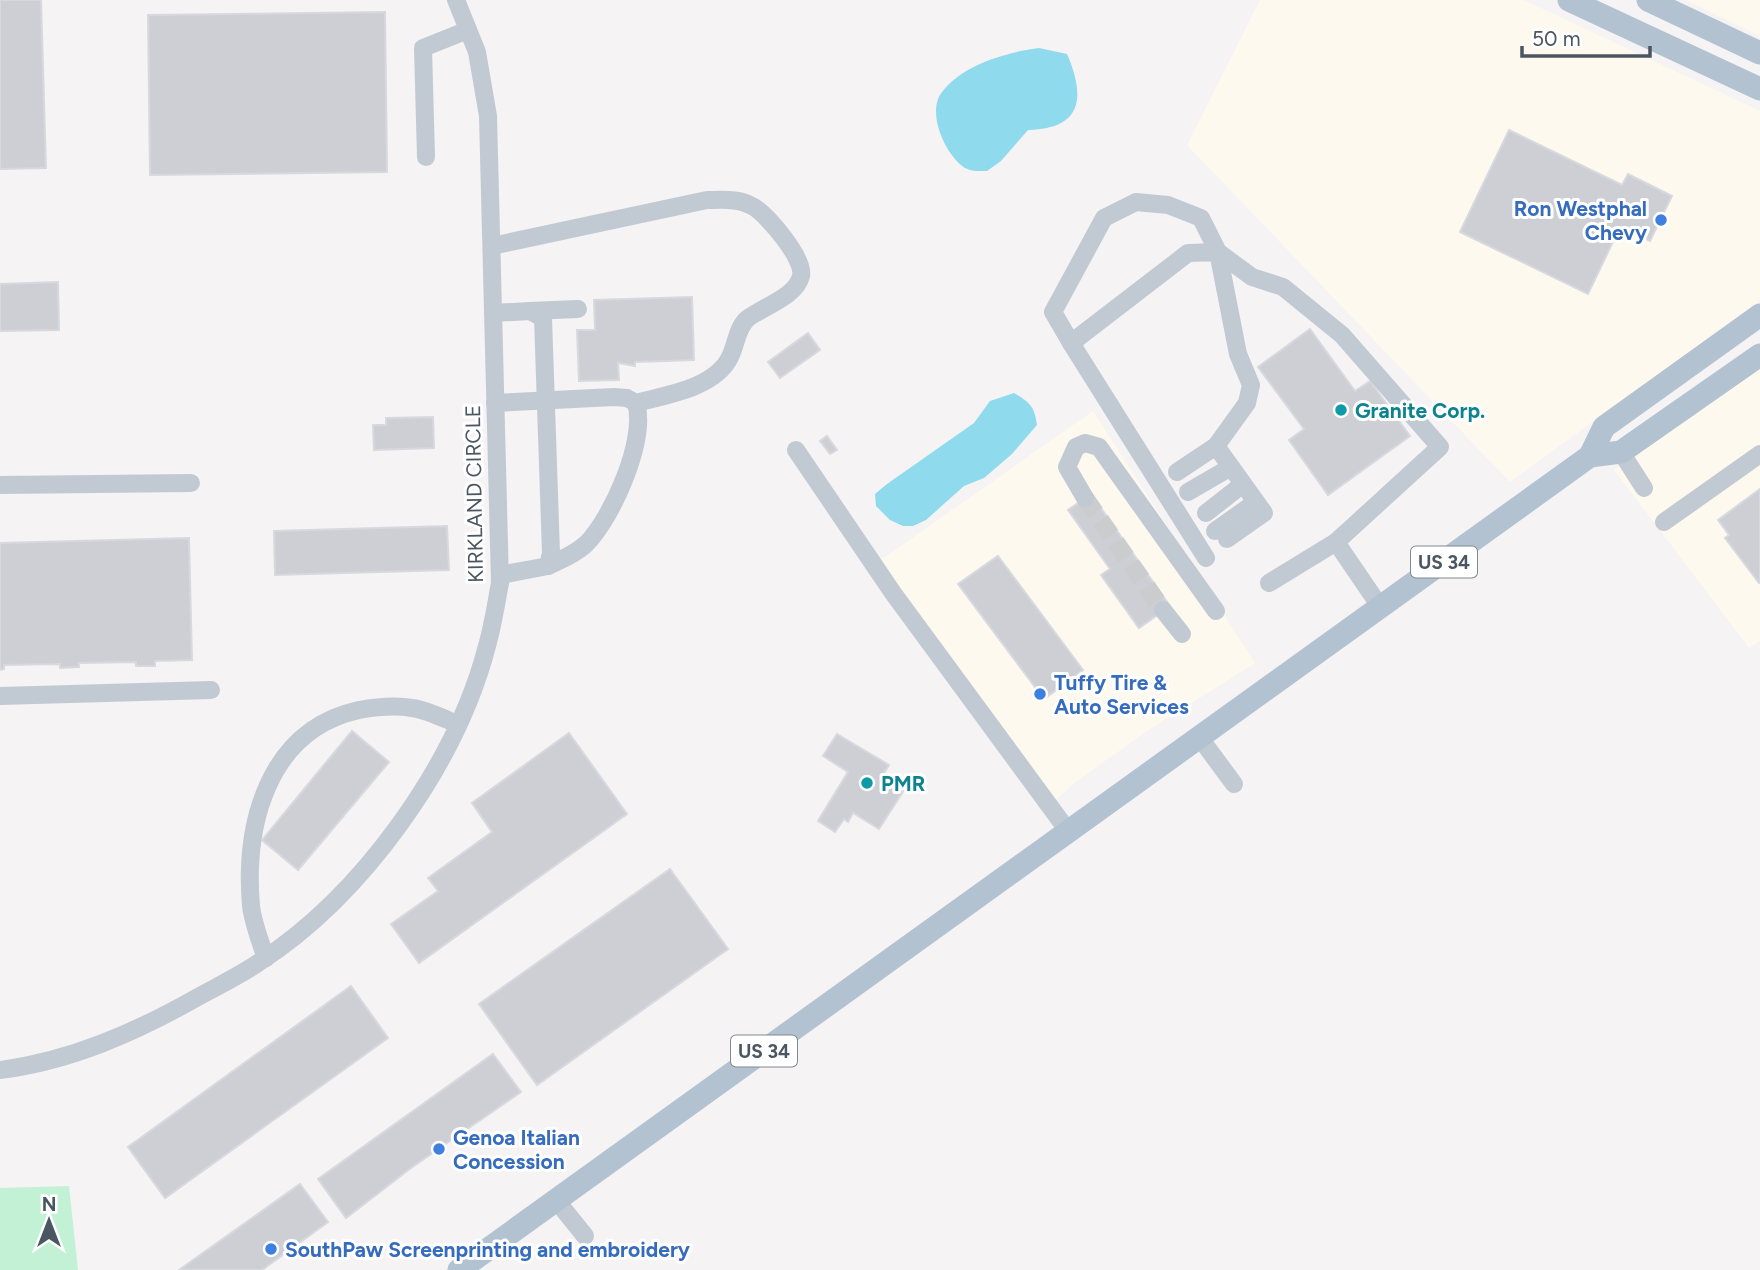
<svg xmlns="http://www.w3.org/2000/svg" width="1760" height="1270" font-family="Figtree,sans-serif">
	<style>
		.commercial { fill: #fdf9ef }
		.green { fill: #c3f1d5 }
		.water { fill: #90daee }
		.building { fill: #cdcfd5; stroke: #d7d9de; stroke-width: 2 }
		.lines { fill: none; stroke-linecap: round; stroke-linejoin: round }
		.minor-tunnel { stroke: #caccce; stroke-width: 18; stroke-dasharray: 18 9; stroke-linecap: butt }
		.minor { stroke: #c1cad2; stroke-width: 18 }
		.major { stroke: #b3c2d1; stroke-width: 23 }
		.shop-dot { fill: #3f7fe0; stroke: #fff; stroke-width: 2.5 }
		.culture-dot { fill: #0f9aa8; stroke: #fff; stroke-width: 2.5 }
		.labels { text-anchor: middle; dominant-baseline: central; stroke-width: 6; stroke-linejoin: round; paint-order: stroke }
		.shield { fill: #fff; stroke: #808990; stroke-width: 2 }
		.shield-label { font-size: 19px; font-weight: bold; fill: #4a5661 }
		.shop-label { font-size: 21px; font-weight: bold; fill: #366cbe; stroke: #fff; text-anchor: start }
		.culture-label { font-size: 21px; font-weight: bold; fill: #0d838f; stroke: #fff; text-anchor: start }
		.street-label { font-size: 21px; fill: #4a5661; stroke: #fff }
	</style>
	<rect width="100%" height="100%" fill="#f5f3f3"/>
	<g class="commercial">
		<polygon points="1260,0 1524,0 1760,111 1760,300 1510,482 1187,145"/>
		<polygon points="1686,0 1760,0 1760,36 1756,34"/>
		<polygon points="1760,367 1760,641 1749,648 1614,470"/>
		<polygon points="1093,411 1255,663 1147,731 1073,784 1047,809 868,569"/>
	</g>
	<polygon class="green" points="69,1186 78,1270 0,1270 0,1188"/>
	<g class="water">
		<path d="M1039,48L1067,54C1086,98 1082,129 1028,130L1001,161L987,171C980,171 972,172 965,168C945,155 926,112 942,92C962,65 1007,52 1039,48Z"/>
		<path d="M1014,393C1030,402 1035,407 1037,425L1012,454L984,478L964,486L926,520L913,526H903L890,520L876,506L875,494L887,484L974,423L990,401Z"/>
	</g>
	<g class="building">
		<polygon points="0,0 41,0 46,168 0,169"/>
		<polygon points="385,12 387,172 150,175 148,15"/>
		<polygon points="1509,130 1622,185 1628,174 1672,196 1650,241 1620,227 1588,294 1460,232"/>
		<polygon points="58,282 59,330 0,331 0,284"/>
		<polygon points="692,297 694,360 635,362 635,366 618,363 619,380 579,381 577,330 595,330 594,300"/>
		<polygon points="1310,329 1355,391 1370,381 1410,436 1328,495 1289,440 1304,429 1258,367"/>
		<polygon points="808,333 820,350 780,378 768,362"/>
		<polygon points="433,417 434,448 374,450 373,425 386,425 386,418"/>
		<polygon points="827,436 837,450 830,454 820,441"/>
		<polygon points="1760,489 1760,582 1759,583 1725,538 1729,535 1718,520"/>
		<polygon points="1091,494 1170,606 1139,628 1101,575 1110,569 1068,510"/>
		<polygon points="447,526 449,570 275,575 274,531"/>
		<polygon points="189,538 192,660 155,661 155,666 136,666 136,662 79,663 79,667 60,668 60,664 4,665 4,669 0,670 0,543"/>
		<polygon points="998,556 1083,670 1044,699 958,584"/>
		<polygon points="352,731 389,762 298,870 262,840"/>
		<polygon points="569,733 627,814 419,963 391,924 438,891 428,878 492,832 472,803"/>
		<polygon points="837,734 889,765 882,776 904,790 879,829 853,813 848,822 844,819 835,832 818,821 848,772 823,756"/>
		<polygon points="670,869 728,949 537,1085 479,1004"/>
		<polygon points="351,986 388,1038 165,1198 128,1147"/>
		<polygon points="493,1054 521,1092 411,1168 346,1218 318,1179"/>
		<polygon points="300,1184 328,1222 262,1270 179,1270"/>
	</g>
	<g class="lines">
		<polyline class="minor-tunnel" points="1085,498 1163,610"/>
		<g class="minor">
			<polyline points="426,157 423,48 468,30"/>
			<path d="M492,246L707,200C723,200 739,198 754,207C768,216 805,259 801,276C796,297 762,307 747,319C737,328 736,345 730,357C715,388 666,395 636,403"/>
			<polyline points="530,311 578,309"/>
			<polyline points="493,313 530,311 543,318 551,553 548,566 500,575"/>
			<polyline points="1071,343 1206,558"/>
			<path d="M495,403L614,397L627,398L636,403C647,440 612,518 586,544C575,554 561,560 548,566"/>
			<polyline points="1216,446 1264,513 1227,539"/>
			<polyline points="796,450 893,593 1068,831"/>
			<polyline points="1621,452 1644,488"/>
			<polyline points="1177,472 1216,446 1247,403 1251,385 1238,354 1218,252 1201,218 1168,205 1136,202 1104,218 1053,312 1071,343 1188,253 1218,252 1252,277 1283,287 1342,335 1440,447 1336,542"/>
			<polyline points="0,485 191,483"/>
			<polyline points="1188,492 1231,467"/>
			<polyline points="1085,498 1067,467 1076,447 1085,443 1099,447 1216,611"/>
			<polyline points="1206,513 1243,484"/>
			<polyline points="1664,522 1760,454"/>
			<polyline points="1215,531 1256,502"/>
			<polyline points="1269,583 1336,542 1381,608"/>
			<polyline points="1163,610 1182,634"/>
			<polyline points="0,696 211,690"/>
			<polyline points="1200,738 1234,784"/>
			<path d="M266,958C260,941 253,923 251,906C244,824 268,730 359,710C376,707 394,705 412,708C427,710 443,718 457,724"/>
			<path d="M0,1070C71,1061 136,1032 198,997C218,986 239,976 258,963C362,896 456,765 487,646C493,625 496,604 500,583L488,116L477,52L456,0"/>
			<polyline points="556,1200 585,1236"/>
		</g>
		<g class="major">
			<polyline points="1569,0 1760,89"/>
			<polyline points="1648,0 1760,53"/>
			<polyline points="1590,456 1604,427 1760,315"/>
			<polyline points="459,1270 1590,456 1621,452 1760,355"/>
		</g>
	</g>
	<g class="shop-dot">
		<circle cx="1661" cy="220" r="7"/>
		<circle cx="1040" cy="694" r="7"/>
		<circle cx="439" cy="1149" r="7"/>
		<circle cx="271" cy="1249" r="7"/>
	</g>
	<g class="culture-dot">
		<circle cx="1341" cy="410" r="7"/>
		<circle cx="867" cy="783" r="7"/>
	</g>
	<g class="labels">
		<g class="shield">
			<rect x="1411" y="546.5" width="66" height="31" rx="5"/>
			<rect x="731" y="1035.5" width="66" height="31" rx="5"/>
		</g>
		<g class="shield-label">
			<text x="1444" y="562">US 34</text>
			<text x="764" y="1051">US 34</text>
		</g>
		<g class="shop-label">
			<text x="1647" y="208" text-anchor="end">Ron Westphal<tspan x="1647" dy="24">Chevy</tspan></text>
			<text x="1054" y="682">Tuffy Tire &amp;<tspan x="1054" dy="24">Auto Services</tspan></text>
			<text x="453" y="1137">Genoa Italian<tspan x="453" dy="24">Concession</tspan></text>
			<text x="285" y="1249">SouthPaw Screenprinting and embroidery</text>
		</g>
		<g class="culture-label">
			<text x="1355" y="410">Granite Corp.</text>
			<text x="881" y="783">PMR</text>
		</g>
		<g class="street-label">
			<text transform="translate(474 494) rotate(-91)">KIRKLAND CIRCLE</text>
		</g>
	</g>
	<g transform="translate(49 1221)" stroke="#ffffff" stroke-width="5" paint-order="stroke">
	<path d="M0-5L12 26L0 18L-12 26Z" fill="#4a5661"/>
	<text y="-10" font-size="19" font-weight="bold" text-anchor="middle" fill="#4a5661">N</text>
	</g>
	<path d="M1522 46v10h128v-10" fill="none" stroke="#4a5661" stroke-width="3.5"/>
	<text x="1532" y="46" font-size="21" fill="#4a5661" stroke="#ffffff" stroke-width="5" paint-order="stroke">50 m</text>
</svg>
